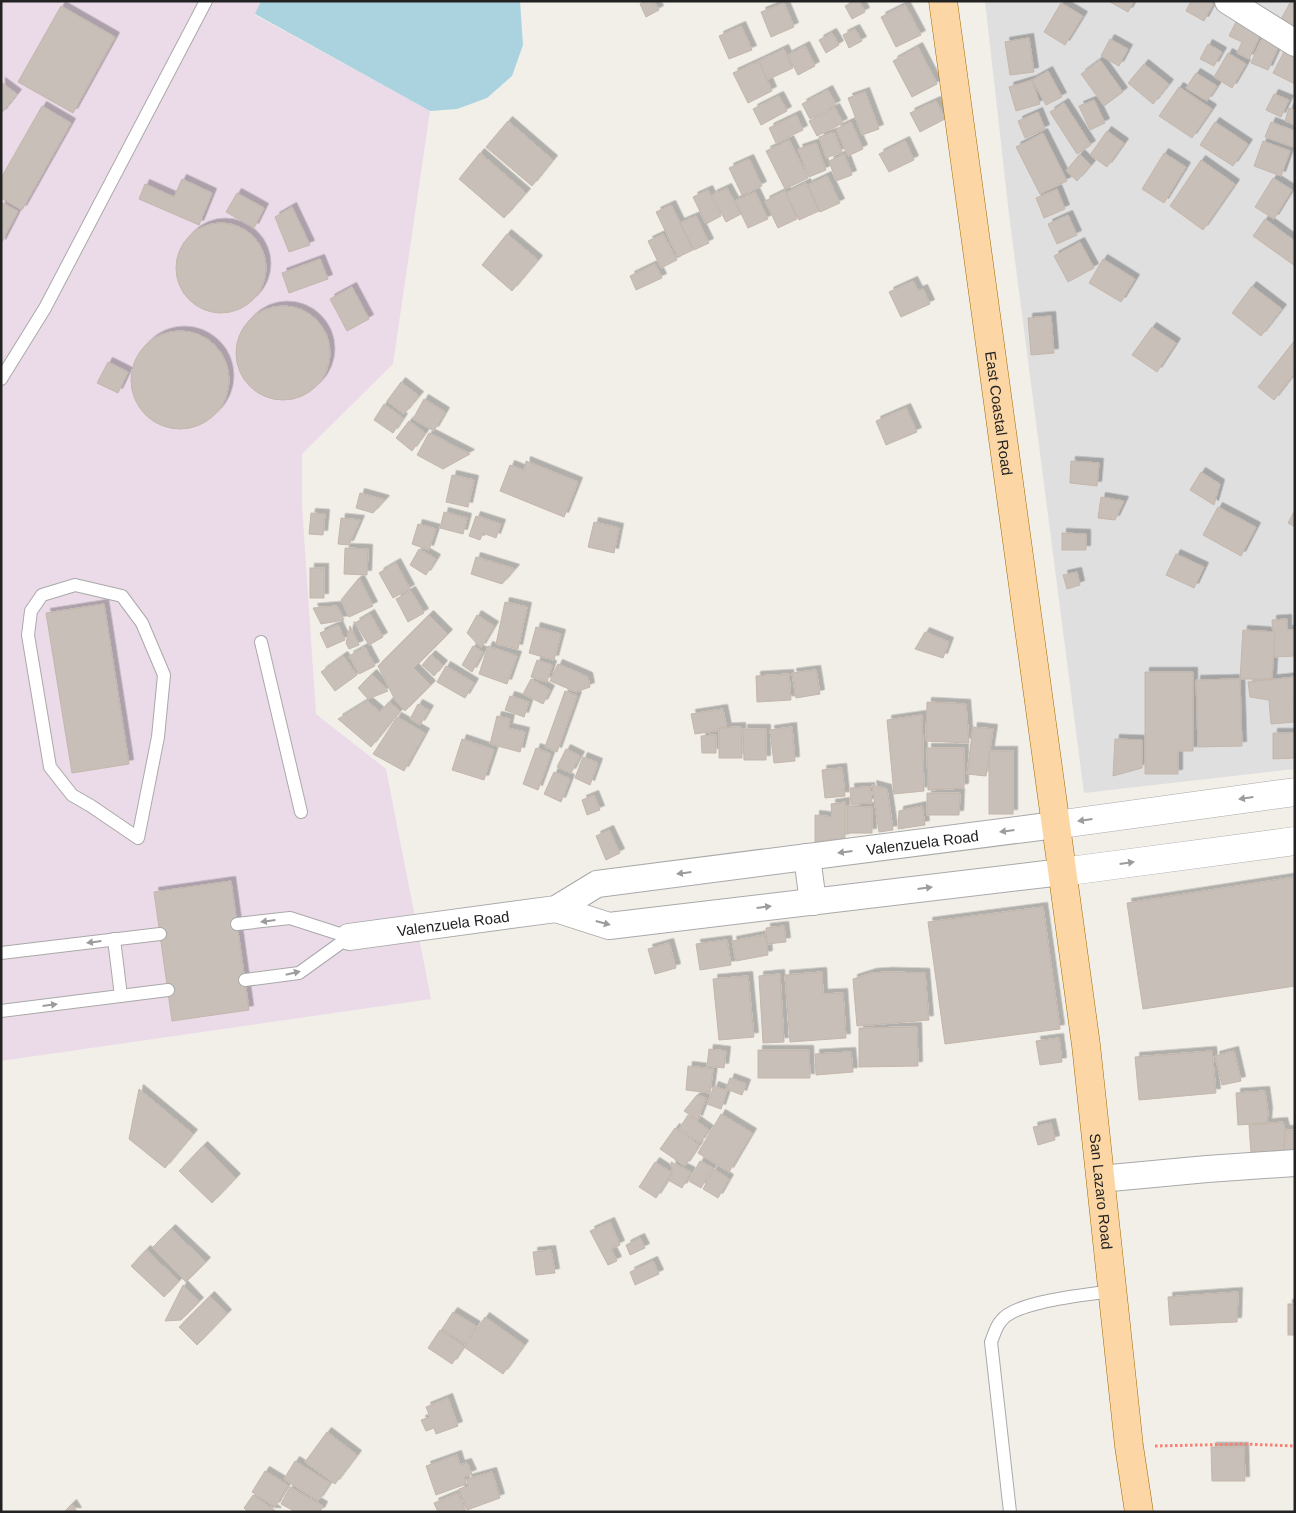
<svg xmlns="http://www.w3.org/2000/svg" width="1296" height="1513" font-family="Helvetica,sans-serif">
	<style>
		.residential { fill: #e0dfdf }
		.industrial { fill: #ebdbe8 }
		.water { fill: #aad3df }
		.building { fill: #c7bfb8; stroke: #c4b6ab; filter: url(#shadow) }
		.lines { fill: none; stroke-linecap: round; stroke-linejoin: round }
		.service-casing { stroke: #a9a9a9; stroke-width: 14 }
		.minor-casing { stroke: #a9a9a9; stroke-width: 28 }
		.tertiary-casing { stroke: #a9a9a9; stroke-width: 29 }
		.primary-casing { stroke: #a06b00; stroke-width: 29 }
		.path { stroke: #fa8072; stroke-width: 3; stroke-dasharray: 2.5 2.5; stroke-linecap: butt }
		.service { stroke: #fff; stroke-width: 12 }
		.minor { stroke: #fff; stroke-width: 26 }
		.tertiary { stroke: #fff; stroke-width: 28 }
		.primary { stroke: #fcd6a4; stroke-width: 28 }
		.oneway { fill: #9c9c9c }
		.labels { text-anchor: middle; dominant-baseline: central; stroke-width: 4; stroke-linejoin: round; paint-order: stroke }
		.street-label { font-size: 15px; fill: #222; stroke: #fff }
	</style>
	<defs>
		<filter id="shadow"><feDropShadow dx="4.5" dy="-4.5" stdDeviation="0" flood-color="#0004"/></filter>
	</defs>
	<rect width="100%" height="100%" fill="#f2efe9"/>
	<polygon class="residential" points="985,1 1295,1 1295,769 1084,793 1009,214"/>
	<polygon class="industrial" points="1,1 261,1 255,15 430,111 393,364 302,454 302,505 316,714 386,769 431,999 1,1061"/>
	<polygon class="water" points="261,1 520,1 523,45 512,76 487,98 457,109 430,111 255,14"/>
	<g class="building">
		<polygon points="645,1 654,1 659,10 646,17 640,4"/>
		<polygon points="854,1 859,1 865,12 852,19 845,6"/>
		<polygon points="1111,1 1134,1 1128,12 1110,2"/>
		<polygon points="1191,1 1208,1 1213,4 1204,21 1186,11"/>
		<polygon points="1291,1 1295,1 1295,30 1280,21"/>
		<polygon points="784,3 794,27 771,37 761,12"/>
		<polygon points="1061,3 1083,16 1065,45 1044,32"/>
		<polygon points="905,5 921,35 896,47 881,17"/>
		<polygon points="61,6 115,37 73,113 18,82"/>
		<polygon points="1238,18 1263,30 1249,59 1237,53 1242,42 1229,36"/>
		<polygon points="741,26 752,50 729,59 719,36"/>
		<polygon points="855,29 862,41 849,48 843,35"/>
		<polygon points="832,33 839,45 826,53 819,40"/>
		<polygon points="1264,34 1279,46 1268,70 1251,63"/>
		<polygon points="1029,38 1034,72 1010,75 1005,42"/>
		<polygon points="1110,39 1128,49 1119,66 1101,56"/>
		<polygon points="1208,44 1222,52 1214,66 1200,59"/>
		<polygon points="805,46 815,66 798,75 788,55"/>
		<polygon points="1287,46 1295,50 1295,84 1273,73"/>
		<polygon points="918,47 937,84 912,97 893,61"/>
		<polygon points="784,49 793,68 767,80 759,61"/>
		<polygon points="1228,53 1246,64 1232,88 1214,77"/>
		<polygon points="1100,60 1123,92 1104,106 1081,74"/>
		<polygon points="759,61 772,91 748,103 733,73"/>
		<polygon points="1144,64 1169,84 1153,104 1128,83"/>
		<polygon points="1048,71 1062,97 1046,105 1032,80"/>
		<polygon points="1196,73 1217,86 1207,101 1186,88"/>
		<polygon points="1032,80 1040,104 1016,111 1009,87"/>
		<polygon points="1,82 17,94 1,114"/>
		<polygon points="1179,87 1212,109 1192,138 1159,116"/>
		<polygon points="828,90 836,105 810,119 802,104"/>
		<polygon points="865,92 879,129 862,135 848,98"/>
		<polygon points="1274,94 1289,100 1281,117 1266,110"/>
		<polygon points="779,96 787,111 761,125 753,109"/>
		<polygon points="1094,100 1105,123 1090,130 1079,106"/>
		<polygon points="936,101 945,119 920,132 910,113"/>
		<polygon points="1064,103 1091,145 1077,154 1050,112"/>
		<polygon points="42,106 71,123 22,210 1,198 1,178"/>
		<polygon points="835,108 843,123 817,136 809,121"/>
		<polygon points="1289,108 1295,110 1295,125 1285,121"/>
		<polygon points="1038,112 1045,129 1025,138 1018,121"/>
		<polygon points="796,115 803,130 776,143 769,128"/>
		<polygon points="508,121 553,160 532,186 486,147"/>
		<polygon points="851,122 863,149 848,156 836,129"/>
		<polygon points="1215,122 1248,144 1233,166 1200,145"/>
		<polygon points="1271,122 1295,131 1295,142 1293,147 1265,137"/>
		<polygon points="1107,131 1124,143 1107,167 1090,155"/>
		<polygon points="834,132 842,152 826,158 819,137"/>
		<polygon points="1043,133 1067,181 1040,194 1016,147"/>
		<polygon points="789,140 808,178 785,189 766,151"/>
		<polygon points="905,141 914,160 889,172 879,154"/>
		<polygon points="1263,141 1290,151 1281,176 1254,166"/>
		<polygon points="816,143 826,170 809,177 798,149"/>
		<polygon points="480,153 526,193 504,218 459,179"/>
		<polygon points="1164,153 1186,167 1164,203 1142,189"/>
		<polygon points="844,154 852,175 836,181 829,161"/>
		<polygon points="1080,154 1091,165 1077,181 1066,171"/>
		<polygon points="749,159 762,186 742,195 729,168"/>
		<polygon points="1201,160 1235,184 1203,230 1170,206"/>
		<polygon points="827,176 840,203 820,212 808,185"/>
		<polygon points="1273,178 1292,190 1274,219 1255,207"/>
		<polygon points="182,179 212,193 199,225 139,199 145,184 174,197"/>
		<polygon points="806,183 819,211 799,220 786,193"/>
		<polygon points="727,188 741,214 726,222 712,195"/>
		<polygon points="1057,189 1065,209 1044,218 1036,198"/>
		<polygon points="708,190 721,216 706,224 693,197"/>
		<polygon points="785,191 797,219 778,228 765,201"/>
		<polygon points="755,192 768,219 748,228 735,201"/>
		<polygon points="237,193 264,208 254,228 226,212"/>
		<polygon points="1,202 18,211 1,244"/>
		<polygon points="671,205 693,250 678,257 656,212"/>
		<polygon points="292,207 310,245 289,252 275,217"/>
		<polygon points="1068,215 1077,235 1057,244 1048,224"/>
		<polygon points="696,216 709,243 694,250 680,223"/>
		<polygon points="1265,219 1295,241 1295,266 1253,236"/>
		<circle cx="221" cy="268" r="45"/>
		<polygon points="507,234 538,260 512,291 482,265"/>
		<polygon points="663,234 677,260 661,268 648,241"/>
		<polygon points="1080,242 1094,268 1068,282 1054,256"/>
		<polygon points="320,259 328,279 289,293 282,273"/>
		<polygon points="1103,259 1135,279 1121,302 1089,283"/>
		<polygon points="655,264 662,278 636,290 630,276"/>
		<polygon points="913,281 918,291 923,289 930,304 901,317 889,292"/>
		<polygon points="1252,286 1282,309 1261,336 1232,313"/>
		<polygon points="352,287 369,319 347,331 330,299"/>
		<circle cx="283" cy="353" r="47"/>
		<polygon points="1051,316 1054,353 1031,355 1028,318"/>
		<polygon points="1152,327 1176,343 1157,372 1132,355"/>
		<circle cx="180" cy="380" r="49"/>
		<polygon points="1295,340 1295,373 1274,400 1258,387"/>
		<polygon points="108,362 128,372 118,393 97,383"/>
		<polygon points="401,382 419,396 404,414 387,401"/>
		<polygon points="424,399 445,412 434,431 413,419"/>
		<polygon points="384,404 403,418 393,433 374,420"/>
		<polygon points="906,408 917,432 886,445 876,421"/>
		<polygon points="409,421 425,433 412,451 396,438"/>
		<polygon points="429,433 470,454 443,469 417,455"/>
		<polygon points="526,461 578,482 564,517 500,491 510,465 525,471"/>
		<polygon points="1071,461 1099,463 1097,486 1070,483"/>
		<polygon points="1201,472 1220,484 1214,505 1190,490"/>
		<polygon points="452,475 474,480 468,507 446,502"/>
		<polygon points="360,493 385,500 373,513 356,508"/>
		<polygon points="1101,497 1124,501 1115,520 1098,518"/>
		<polygon points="1218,507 1256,527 1241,556 1203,535"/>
		<polygon points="1295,510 1295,527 1288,523"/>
		<polygon points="444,512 467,518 463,534 440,528"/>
		<polygon points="311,513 325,514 323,535 309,534"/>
		<polygon points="476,516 501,524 496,538 483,533 480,540 469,536"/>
		<polygon points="341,518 360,520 349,545 338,544"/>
		<polygon points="594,522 619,528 614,553 588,547"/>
		<polygon points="418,524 436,529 429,550 412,544"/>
		<polygon points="1062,533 1086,534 1086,550 1062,550"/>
		<polygon points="345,548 368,549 367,575 344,574"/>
		<polygon points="419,549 436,559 426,575 410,565"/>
		<polygon points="1176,554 1204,567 1194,588 1166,575"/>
		<polygon points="476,557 515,569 502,584 471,574"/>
		<polygon points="396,563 410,589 393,598 379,573"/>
		<rect x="310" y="568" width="14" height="30"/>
		<polygon points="1077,572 1080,585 1067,589 1063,575"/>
		<polygon points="359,578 373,606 349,617 341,600"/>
		<polygon points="411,591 424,613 408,622 396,599"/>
		<polygon points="505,602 527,607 518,649 496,644"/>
		<polygon points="104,604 129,764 72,773 46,613"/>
		<polygon points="337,606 344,620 321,624 313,608"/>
		<polygon points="370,614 383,637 369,645 355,623"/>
		<polygon points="429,615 448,634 414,668 431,685 405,711 396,702 378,666"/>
		<polygon points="477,615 494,626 481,648 467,633"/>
		<polygon points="1287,619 1287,630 1295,630 1295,656 1274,657 1272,620"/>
		<polygon points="338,625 345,640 327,648 320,633"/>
		<polygon points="350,626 359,645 349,649 346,643"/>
		<polygon points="536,627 561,634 554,660 529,653"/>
		<polygon points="1243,630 1275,632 1272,679 1240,679"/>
		<polygon points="925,632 949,642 943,658 915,649"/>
		<polygon points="473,646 483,652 472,672 462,665"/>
		<polygon points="488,646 517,656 507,684 479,674"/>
		<polygon points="365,647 375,666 359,674 349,656"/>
		<polygon points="431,655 443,665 434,676 422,665"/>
		<polygon points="343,656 357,675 335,691 321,672"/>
		<polygon points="537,660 552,665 547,682 531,677"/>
		<polygon points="558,664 588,677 590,687 576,692 550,681"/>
		<polygon points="446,666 474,683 465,698 437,682"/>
		<polygon points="816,670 820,694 796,698 792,673"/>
		<polygon points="1145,672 1193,672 1193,751 1178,751 1178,774 1145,774"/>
		<polygon points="372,674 388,691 368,699 358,688"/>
		<polygon points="789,674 791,700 757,702 756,676"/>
		<polygon points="1295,677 1295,699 1293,699 1295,722 1271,724 1269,700 1250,697 1248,682"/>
		<polygon points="531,679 550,690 543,704 523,694"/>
		<polygon points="1240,679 1242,746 1198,747 1196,680"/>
		<polygon points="565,691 577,696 557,752 545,747"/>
		<polygon points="510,696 529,702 524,717 505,710"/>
		<polygon points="367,701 380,712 389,702 400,711 371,747 338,719"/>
		<polygon points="927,702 966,704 969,743 926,741"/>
		<polygon points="418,704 429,710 420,725 410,719"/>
		<polygon points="723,709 727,729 695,734 691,714"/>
		<polygon points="922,715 924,791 894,794 887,720"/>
		<polygon points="497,716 510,719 508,728 525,732 520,752 490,744"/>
		<polygon points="397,717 425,733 404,771 373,754"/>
		<polygon points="741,727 742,758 719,758 719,728"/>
		<polygon points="792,727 795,761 774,763 770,730"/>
		<polygon points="973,727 993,729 986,776 967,774"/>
		<polygon points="743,729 766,729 766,760 744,760"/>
		<polygon points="1273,733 1295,733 1295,758 1273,759"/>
		<polygon points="716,735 716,753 702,753 701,736"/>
		<polygon points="462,739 494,750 484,780 452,770"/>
		<polygon points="1115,739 1142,740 1142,768 1113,776"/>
		<polygon points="536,748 551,754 538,790 523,784"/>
		<polygon points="927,748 964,748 964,788 928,790"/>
		<polygon points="566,749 580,756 571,773 557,767"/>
		<rect x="989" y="751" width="24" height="63"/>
		<polygon points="583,757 598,763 590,785 575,778"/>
		<polygon points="842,768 845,796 825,798 822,770"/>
		<polygon points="554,772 570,779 561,802 544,794"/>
		<polygon points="872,785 887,789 893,830 879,832"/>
		<polygon points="870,787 872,803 851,804 850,788"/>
		<polygon points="927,793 960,793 959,815 927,815"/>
		<polygon points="594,795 600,810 587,815 582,800"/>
		<polygon points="845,802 845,838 815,842 815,815 832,817 831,804"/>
		<polygon points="847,806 872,807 872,833 847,833"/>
		<polygon points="922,806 925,825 898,829 899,811"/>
		<polygon points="609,830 620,853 606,860 596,836"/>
		<polygon points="1295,877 1295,986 1143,1009 1127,903"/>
		<polygon points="231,881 249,1010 172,1021 154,892"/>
		<polygon points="1043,907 1060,1029 945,1044 928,922"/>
		<polygon points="784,926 786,942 767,944 766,928"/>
		<polygon points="764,935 767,944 768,955 736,961 732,941"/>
		<polygon points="727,940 731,965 700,970 696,944"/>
		<polygon points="669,943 676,968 655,974 648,949"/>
		<polygon points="822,972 823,994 843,993 846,1038 790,1042 785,975"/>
		<polygon points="888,972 925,973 929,1020 857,1026 853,979 872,973"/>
		<polygon points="780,974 784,1042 763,1043 759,976"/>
		<polygon points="748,976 754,1037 719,1040 713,979"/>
		<polygon points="917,1027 918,1066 859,1067 859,1028"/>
		<polygon points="1059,1038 1062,1062 1040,1065 1036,1041"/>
		<polygon points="709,1049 726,1051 724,1068 707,1066"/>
		<polygon points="758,1050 809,1050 810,1078 758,1078"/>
		<polygon points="1212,1051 1216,1093 1139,1100 1135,1057"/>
		<polygon points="1234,1051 1241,1081 1222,1085 1215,1056"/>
		<polygon points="851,1052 853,1072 816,1075 815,1054"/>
		<polygon points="688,1066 713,1069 710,1093 686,1090"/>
		<polygon points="730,1078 746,1084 742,1095 726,1089"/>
		<polygon points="714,1086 727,1091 721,1109 707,1104"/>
		<polygon points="139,1089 193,1134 165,1168 129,1139"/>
		<polygon points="1265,1091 1268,1112 1267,1123 1238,1125 1236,1093"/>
		<polygon points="697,1095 706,1098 698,1120 684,1111"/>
		<polygon points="721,1114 752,1133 729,1172 698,1153"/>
		<polygon points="688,1115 709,1130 700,1143 679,1129"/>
		<polygon points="1283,1122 1285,1130 1284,1152 1251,1153 1249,1125"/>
		<polygon points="1051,1123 1055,1140 1038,1145 1033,1127"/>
		<polygon points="675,1128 699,1145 685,1166 660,1149"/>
		<polygon points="1285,1130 1295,1130 1295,1153 1284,1152"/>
		<polygon points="203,1146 236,1178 212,1203 179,1171"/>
		<polygon points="700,1161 713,1168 701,1188 689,1181"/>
		<polygon points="655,1162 672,1173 656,1198 639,1187"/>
		<polygon points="671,1162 691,1172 682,1188 668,1180 672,1173"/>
		<polygon points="714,1169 729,1179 718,1198 703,1189"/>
		<polygon points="610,1222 620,1245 611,1249 617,1261 608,1265 590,1231"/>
		<polygon points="171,1229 206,1262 186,1282 152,1248"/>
		<polygon points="640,1238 645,1248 630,1255 626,1245"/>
		<polygon points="146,1250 179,1281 164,1297 131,1266"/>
		<polygon points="551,1250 555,1273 536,1275 533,1252"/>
		<polygon points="653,1261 659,1274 635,1285 630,1272"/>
		<polygon points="183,1285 199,1302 181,1320 165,1321"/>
		<polygon points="1238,1292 1237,1322 1170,1325 1168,1297"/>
		<polygon points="210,1296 227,1314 197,1345 179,1327"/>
		<rect x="1288" y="1304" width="7" height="31"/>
		<polygon points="453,1312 476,1326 465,1344 442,1329"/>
		<polygon points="485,1317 524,1345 503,1374 464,1347"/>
		<polygon points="440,1330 464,1346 452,1364 428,1348"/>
		<polygon points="448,1398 458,1426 436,1434 434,1428 426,1431 421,1420 430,1417 426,1407"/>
		<polygon points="327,1432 357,1455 335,1484 305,1462"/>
		<polygon points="1211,1447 1244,1447 1245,1481 1212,1481"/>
		<polygon points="457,1455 460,1465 467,1463 472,1474 464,1477 466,1484 436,1495 426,1466"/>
		<polygon points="295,1461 330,1483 318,1501 284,1479"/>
		<polygon points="265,1471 288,1485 275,1507 252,1492"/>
		<polygon points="492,1472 500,1498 467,1510 459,1489 468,1486 467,1479"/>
		<polygon points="290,1487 323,1506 320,1512 296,1512 281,1504"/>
		<polygon points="458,1493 466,1512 438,1512 434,1503"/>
		<polygon points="253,1495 277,1512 248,1512 244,1508"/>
		<polygon points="72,1504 77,1512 64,1512"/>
	</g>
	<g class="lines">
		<defs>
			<g id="service">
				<polyline points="1,379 45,308 206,1"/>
				<polygon points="75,585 122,596 142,623 164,675 158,737 138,838 91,806 72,795 50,767 28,635 31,611 42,595"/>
				<polyline points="261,642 301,812"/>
				<polyline points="237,924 290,918 349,937"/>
				<polyline points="114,939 121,996"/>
				<polyline points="1,953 160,934"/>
				<polyline points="245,980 299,973 349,937"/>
				<polyline points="1,1011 168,990"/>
				<path d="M1010,1512L991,1342C994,1335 996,1326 1001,1321C1015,1301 1087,1295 1112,1291"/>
			</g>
			<g id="minor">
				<polyline points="1228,1 1295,43"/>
				<polyline points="807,857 813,902"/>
				<polyline points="556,909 609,926 1062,872"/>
				<path id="s1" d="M349,937L556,909L597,884L1055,825"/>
				<polyline points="1100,1179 1207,1169 1295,1163"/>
			</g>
			<g id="tertiary">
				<polyline points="1055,825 1295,792"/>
				<polyline points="1062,872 1295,841"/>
			</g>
			<g id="primary">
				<path id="s2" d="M943,1L1086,1045L1129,1446L1139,1512"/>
			</g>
		</defs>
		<use href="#service" class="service-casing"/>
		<use href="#minor" class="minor-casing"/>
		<use href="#tertiary" class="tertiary-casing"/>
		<use href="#primary" class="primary-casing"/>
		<polyline class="path" points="1155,1446 1244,1444 1295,1446"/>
		<use href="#service" class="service"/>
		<use href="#minor" class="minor"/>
		<use href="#tertiary" class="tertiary"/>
		<use href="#primary" class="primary"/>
	</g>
	<defs><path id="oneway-solid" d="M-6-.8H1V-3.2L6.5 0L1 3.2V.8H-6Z" transform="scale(1.25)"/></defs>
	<g class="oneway">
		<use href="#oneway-solid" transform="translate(1246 798) rotate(172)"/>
		<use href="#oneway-solid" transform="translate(1085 820) rotate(172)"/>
		<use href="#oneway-solid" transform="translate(1007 831) rotate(173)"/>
		<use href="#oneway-solid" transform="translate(845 852) rotate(173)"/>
		<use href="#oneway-solid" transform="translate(1127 863) rotate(-8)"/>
		<use href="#oneway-solid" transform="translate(684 873) rotate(173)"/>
		<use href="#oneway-solid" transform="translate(925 888) rotate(-7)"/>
		<use href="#oneway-solid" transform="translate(764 907) rotate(-7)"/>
		<use href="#oneway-solid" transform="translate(268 921) rotate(173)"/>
		<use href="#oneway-solid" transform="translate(603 923) rotate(15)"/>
		<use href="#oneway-solid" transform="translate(94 942) rotate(173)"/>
		<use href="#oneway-solid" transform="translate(293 973) rotate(-13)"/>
		<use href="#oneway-solid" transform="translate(50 1005) rotate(-7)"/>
	</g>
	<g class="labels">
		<g class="street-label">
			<text stroke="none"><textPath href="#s2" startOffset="416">East Coastal Road</textPath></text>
			<text stroke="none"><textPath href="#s1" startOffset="585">Valenzuela Road</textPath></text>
			<text stroke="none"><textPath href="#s1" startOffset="105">Valenzuela Road</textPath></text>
			<text stroke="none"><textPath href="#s2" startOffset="1201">San Lazaro Road</textPath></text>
		</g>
	</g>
	<rect width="1296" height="1513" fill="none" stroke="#222222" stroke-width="5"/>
</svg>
